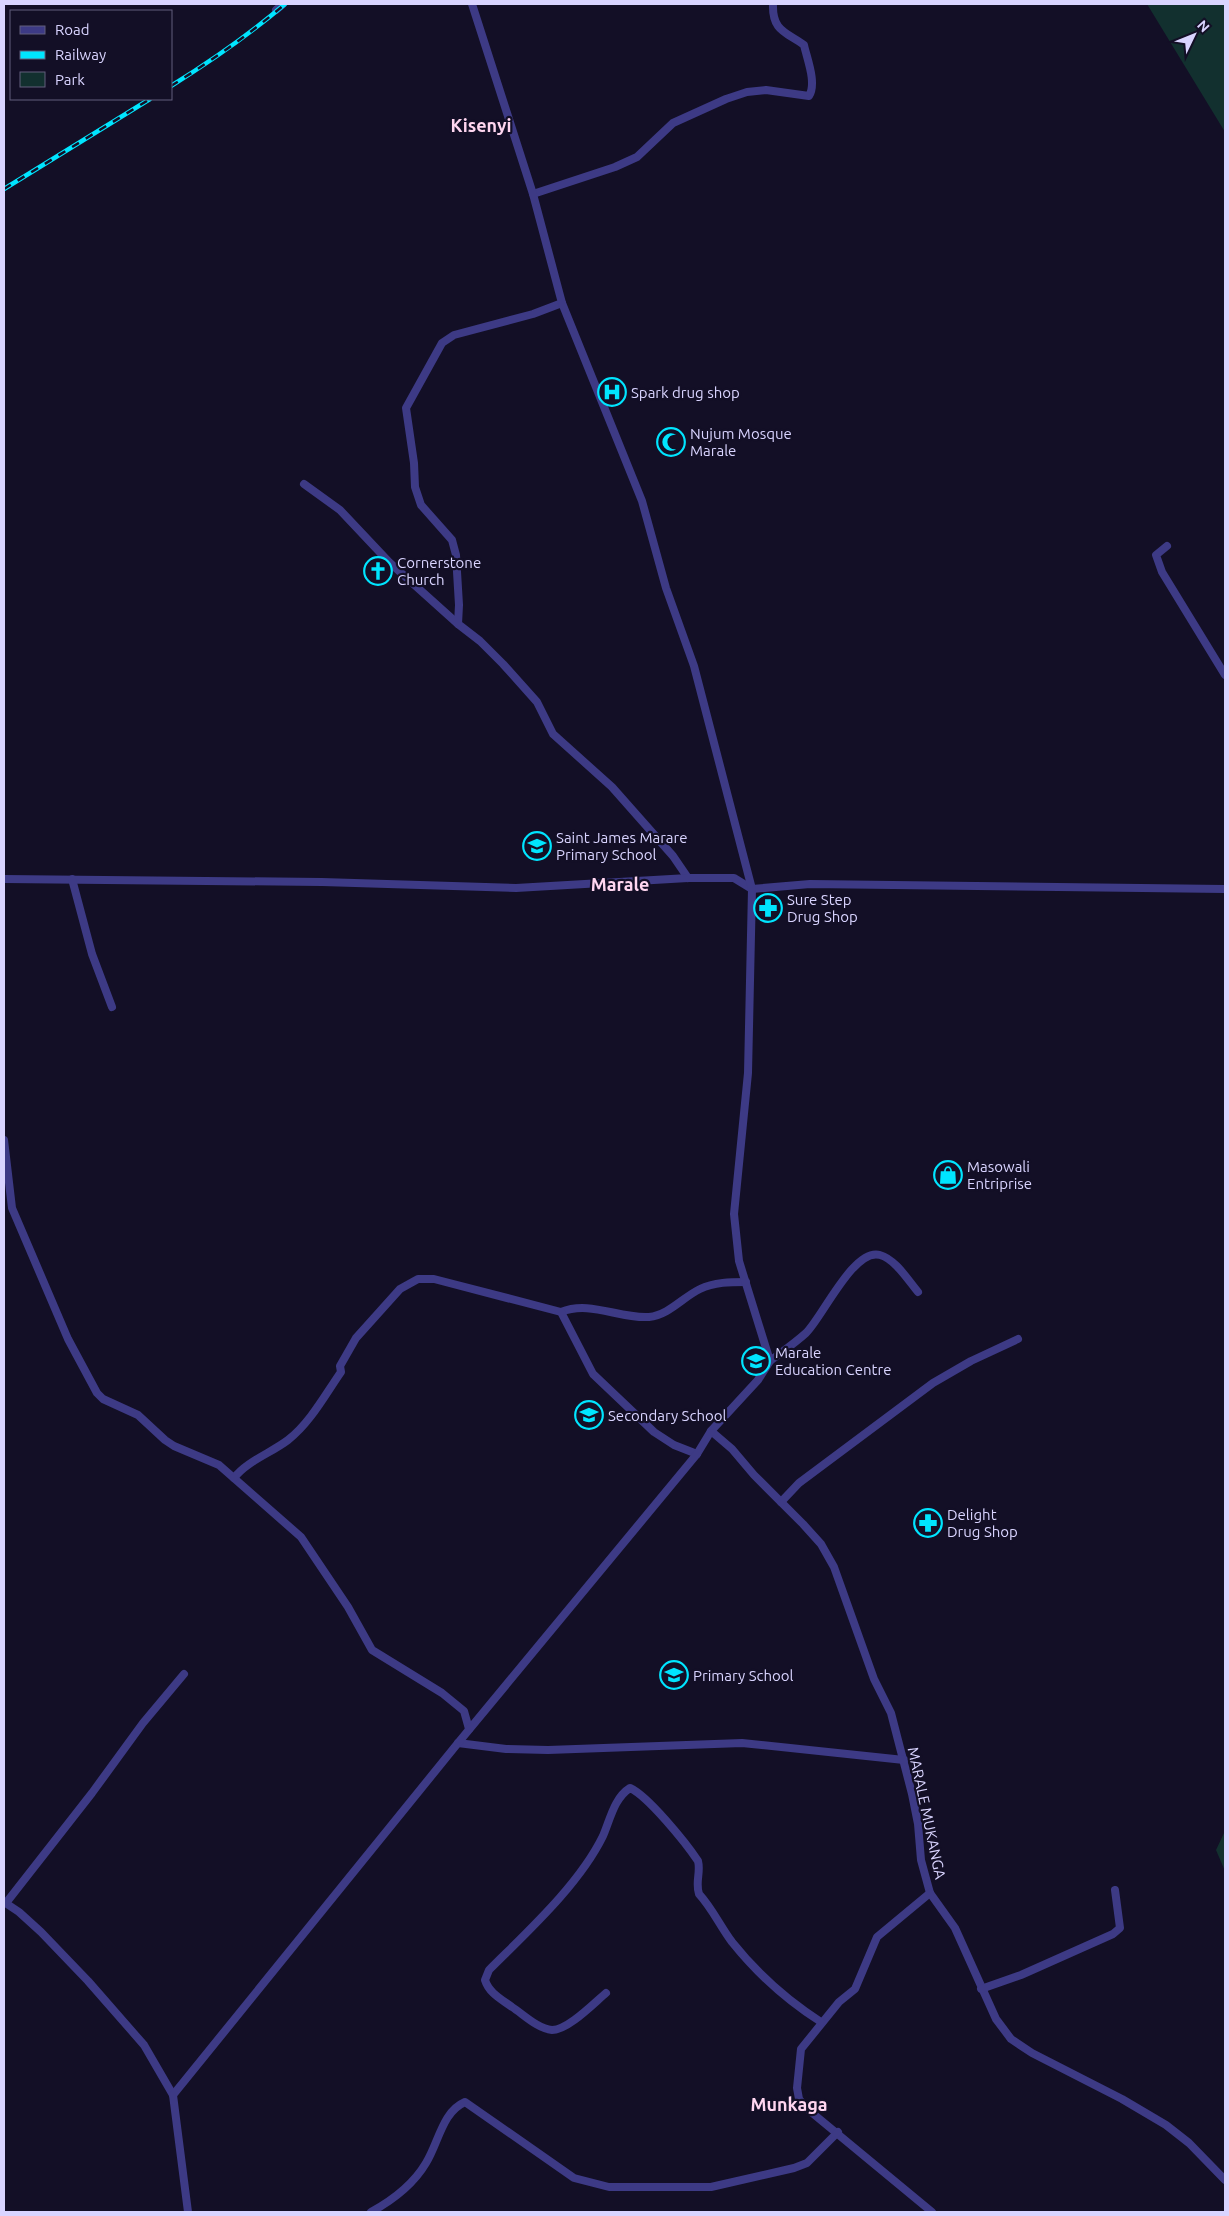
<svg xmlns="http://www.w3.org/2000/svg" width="1229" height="2216" font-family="Ubuntu,sans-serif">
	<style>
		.green { fill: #12302f }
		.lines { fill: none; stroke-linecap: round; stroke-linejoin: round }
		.minor { stroke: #3d3a85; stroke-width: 8 }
		.rail-casing { stroke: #00e5ff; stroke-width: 4.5 }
		.rail { stroke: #130f26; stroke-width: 2.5; stroke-dasharray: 8; stroke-linecap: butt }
		.labels { text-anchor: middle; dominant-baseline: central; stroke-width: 4.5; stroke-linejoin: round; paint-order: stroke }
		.poi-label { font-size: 15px; fill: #d9d4ff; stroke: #130f26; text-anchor: start }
		.street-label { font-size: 15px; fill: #d9d4ff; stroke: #130f26 }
		.quarter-label { font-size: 18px; font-weight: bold; fill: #ffd6f0; stroke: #130f26 }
	</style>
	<rect width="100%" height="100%" fill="#130f26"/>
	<g class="green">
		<polygon points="1147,4 1225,4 1225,132"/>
		<polygon points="1225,1831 1225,1871 1216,1850"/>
	</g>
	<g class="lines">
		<g class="minor">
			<polyline points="276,10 283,4"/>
			<path d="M533,194L615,167L637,157L673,123L726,99L747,92L766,90L809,96C817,83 807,59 804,45C786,32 772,31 773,4"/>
			<polyline points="562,303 533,314 454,335 442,343 406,408 414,463 415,487 421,505 452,540 456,555 459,605 458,624 480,641 503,664 537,702 553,734 612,787 673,856 688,878"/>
			<polyline points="304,484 340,510 389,562 458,624"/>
			<polyline points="1167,546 1156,555 1162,572 1225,675"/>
			<polyline points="4,879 322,882 516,888 688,878 734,878 752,889 810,884 1225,889"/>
			<polyline points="72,879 92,954 112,1007"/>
			<polyline points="4,1140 12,1208 68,1339 97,1393 103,1399 138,1415 165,1440 174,1446 219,1465 301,1537 348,1607 372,1650 442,1693 464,1711 469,1729"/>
			<path d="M561,1312C590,1300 619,1319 649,1317C669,1315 683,1297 700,1289C714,1282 731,1282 746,1282"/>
			<path d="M770,1361C782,1352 795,1343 806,1333C822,1318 854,1247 880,1255C895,1259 908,1280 918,1292"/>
			<polyline points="711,1431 732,1449 754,1475 803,1524 821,1544 834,1567 874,1679 891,1713 912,1794 918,1824 921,1860 930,1893 955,1928 996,2019 1011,2039 1032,2053 1122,2099 1166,2125 1189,2143 1225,2180"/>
			<path d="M234,1478C247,1461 271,1453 288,1440C310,1423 325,1395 341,1372L340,1366L356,1338L400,1289L418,1279H434L561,1312L593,1374L654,1432L674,1445L697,1454"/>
			<polyline points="781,1502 799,1483 933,1383 971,1361 1018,1339"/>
			<polyline points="458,1743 506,1749 548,1750 742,1743 904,1760"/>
			<polyline points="930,1893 877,1937 855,1989 839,2002 801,2049 797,2088 799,2099 805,2107 932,2212"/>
			<polyline points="4,1902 19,1912 41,1932 88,1981 144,2045 173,2095"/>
			<polyline points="6,1903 92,1793 143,1723 184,1674"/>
			<polyline points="981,1989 1021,1975 1113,1934 1120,1928 1115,1890"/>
			<path d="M606,1993C594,2003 568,2030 552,2030C538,2029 523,2014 512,2007C501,1999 489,1993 485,1980L489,1970C527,1932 579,1885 603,1836C610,1820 614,1798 630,1788C648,1796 686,1843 698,1861C701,1872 695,1882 699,1894C712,1908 720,1926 732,1942C756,1972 788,2001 821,2022"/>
			<polyline points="188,2212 173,2095 458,1743 697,1454 711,1431 758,1380 770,1361 739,1261 734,1214 748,1073 752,889 694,666 666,588 642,501 562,303 533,194 472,4"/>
			<path d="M371,2212C393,2200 413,2185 426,2163C439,2142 442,2112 465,2102L574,2178L609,2187H711L794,2168L807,2163L838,2132"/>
		</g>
		<defs>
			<g id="rail">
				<path d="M171,86C211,61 250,34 285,4"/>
				<polyline points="4,189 150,99"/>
			</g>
		</defs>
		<use href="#rail" class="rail-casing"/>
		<use href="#rail" class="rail"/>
	</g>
	<defs>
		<symbol id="hospital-ring" viewBox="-11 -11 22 22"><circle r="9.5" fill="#130f26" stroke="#00e5ff" stroke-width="1.5"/><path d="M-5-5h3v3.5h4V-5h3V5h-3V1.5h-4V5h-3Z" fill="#00e5ff"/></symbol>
		<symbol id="mosque-ring" viewBox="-11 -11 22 22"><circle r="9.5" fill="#130f26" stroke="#00e5ff" stroke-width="1.5"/><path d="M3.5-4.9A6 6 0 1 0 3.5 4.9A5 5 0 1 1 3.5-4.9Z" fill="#00e5ff"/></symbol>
		<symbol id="church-ring" viewBox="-11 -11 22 22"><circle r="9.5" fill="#130f26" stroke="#00e5ff" stroke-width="1.5"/><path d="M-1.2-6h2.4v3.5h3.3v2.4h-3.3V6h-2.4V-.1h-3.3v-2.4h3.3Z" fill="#00e5ff"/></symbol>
		<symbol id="school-ring" viewBox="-11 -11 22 22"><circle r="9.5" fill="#130f26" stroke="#00e5ff" stroke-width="1.5"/><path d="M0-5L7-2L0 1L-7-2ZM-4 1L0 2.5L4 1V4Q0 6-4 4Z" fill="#00e5ff"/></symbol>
		<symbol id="pharmacy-ring" viewBox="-11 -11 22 22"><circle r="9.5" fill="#130f26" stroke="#00e5ff" stroke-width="1.5"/><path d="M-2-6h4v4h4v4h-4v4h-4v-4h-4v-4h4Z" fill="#00e5ff"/></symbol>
		<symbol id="shop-ring" viewBox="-11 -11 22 22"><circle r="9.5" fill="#130f26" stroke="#00e5ff" stroke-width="1.5"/><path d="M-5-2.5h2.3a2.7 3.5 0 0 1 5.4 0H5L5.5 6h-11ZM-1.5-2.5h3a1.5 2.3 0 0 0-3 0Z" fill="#00e5ff"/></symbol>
	</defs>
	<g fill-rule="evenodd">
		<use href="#hospital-ring" x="596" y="376" width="32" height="32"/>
		<use href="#mosque-ring" x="655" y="426" width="32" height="32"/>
		<use href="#church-ring" x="362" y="555" width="32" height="32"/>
		<use href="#school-ring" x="521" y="830" width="32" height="32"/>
		<use href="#pharmacy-ring" x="752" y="892" width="32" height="32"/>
		<use href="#shop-ring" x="932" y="1159" width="32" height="32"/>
		<use href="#school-ring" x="740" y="1345" width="32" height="32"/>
		<use href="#school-ring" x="573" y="1399" width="32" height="32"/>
		<use href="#pharmacy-ring" x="912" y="1507" width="32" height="32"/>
		<use href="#school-ring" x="658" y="1659" width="32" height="32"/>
	</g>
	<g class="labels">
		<g class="poi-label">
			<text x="631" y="392">Spark drug shop</text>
			<text x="690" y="433">Nujum Mosque<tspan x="690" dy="17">Marale</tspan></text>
			<text x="397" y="562">Cornerstone<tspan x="397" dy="17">Church</tspan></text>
			<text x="556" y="837">Saint James Marare<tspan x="556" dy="17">Primary School</tspan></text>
			<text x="787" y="899">Sure Step<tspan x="787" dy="17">Drug Shop</tspan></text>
			<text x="967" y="1166">Masowali<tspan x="967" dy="17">Entriprise</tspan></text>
			<text x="775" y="1352">Marale<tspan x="775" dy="17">Education Centre</tspan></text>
			<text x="608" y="1415">Secondary School</text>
			<text x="947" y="1514">Delight<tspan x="947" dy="17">Drug Shop</tspan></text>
			<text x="693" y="1675">Primary School</text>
		</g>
		<g class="street-label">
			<text transform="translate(927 1813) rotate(78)">MARALE MUKANGA</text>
		</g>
		<g class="quarter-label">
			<text x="481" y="125">Kisenyi</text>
			<text x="620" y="884">Marale</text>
			<text x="789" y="2104">Munkaga</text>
		</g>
	</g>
	<rect width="1229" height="2216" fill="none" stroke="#d9d4ff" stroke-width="10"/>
	<rect x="10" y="10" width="162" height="90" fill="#130f26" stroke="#625e7d"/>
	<rect x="20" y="26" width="25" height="8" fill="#3d3a85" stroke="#625e7d"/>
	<text x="55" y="35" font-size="15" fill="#d9d4ff">Road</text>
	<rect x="20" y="51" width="25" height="8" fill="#00e5ff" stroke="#625e7d"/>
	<text x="55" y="60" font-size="15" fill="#d9d4ff">Railway</text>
	<rect x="20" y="72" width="25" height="15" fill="#12302f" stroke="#625e7d"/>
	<text x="55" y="85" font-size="15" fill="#d9d4ff">Park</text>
	<g transform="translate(1194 35) rotate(47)" stroke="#130f26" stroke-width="4" paint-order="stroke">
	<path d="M0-4L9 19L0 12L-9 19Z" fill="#d9d4ff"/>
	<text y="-8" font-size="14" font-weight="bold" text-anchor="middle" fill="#d9d4ff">N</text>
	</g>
</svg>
